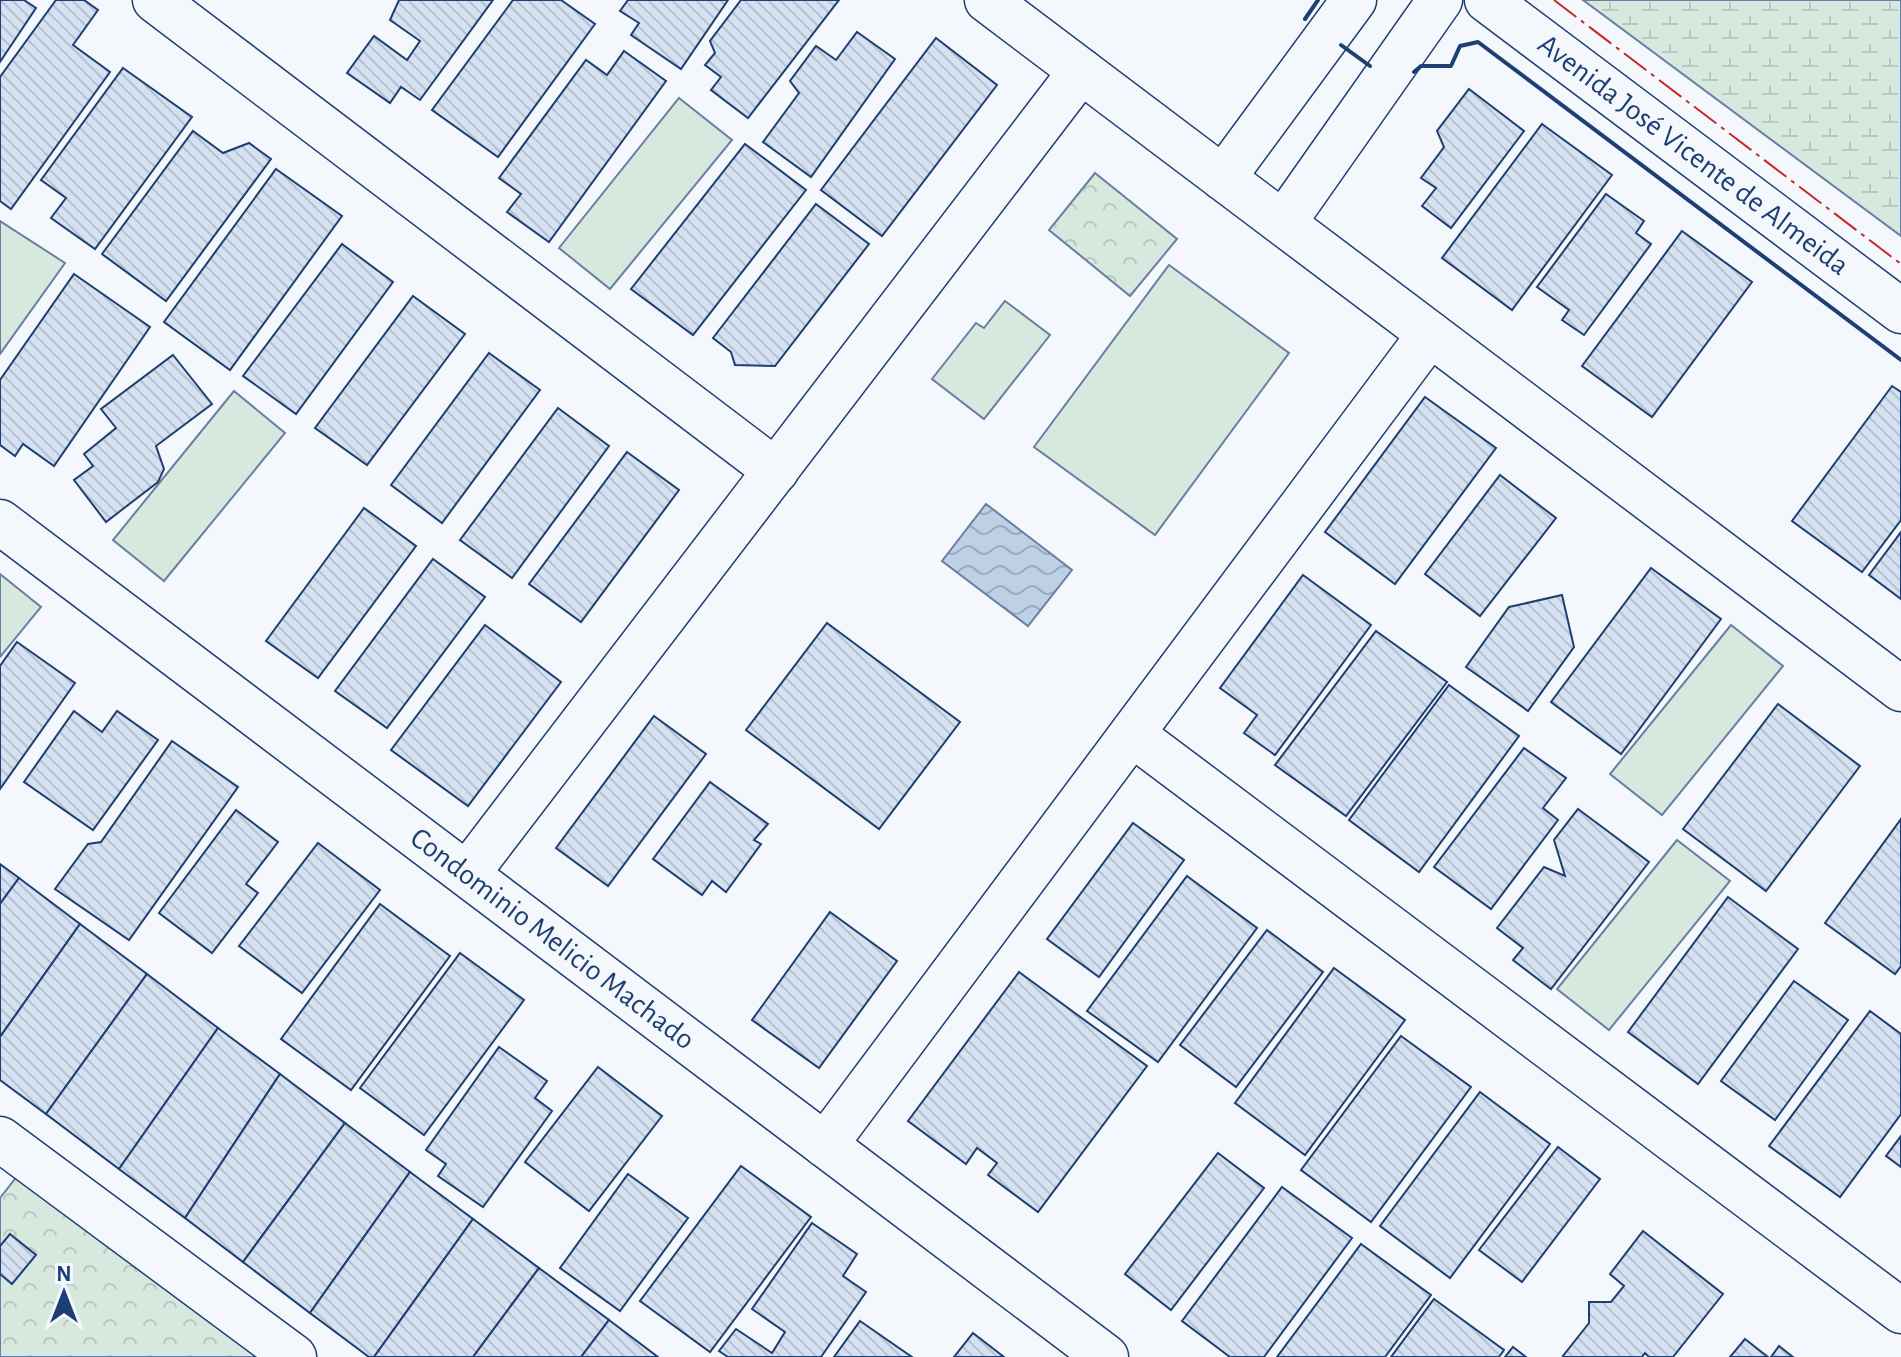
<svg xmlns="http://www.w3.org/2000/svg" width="1901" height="1357" font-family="'Alegreya Sans',sans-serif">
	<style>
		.green { fill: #d7e8df; stroke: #687fa3; stroke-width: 2 }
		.wetland { fill: url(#wetland-marsh); stroke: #687fa3; stroke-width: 2 }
		.park { fill: url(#park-crowns); stroke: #687fa3; stroke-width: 2 }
		.water { fill: url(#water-waves); stroke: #687fa3; stroke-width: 2 }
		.building { fill: url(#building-back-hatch); stroke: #1d3f73; stroke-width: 2 }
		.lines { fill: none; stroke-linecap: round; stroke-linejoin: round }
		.minor-casing { stroke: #1d3f73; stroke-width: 47 }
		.minor { stroke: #f4f7fb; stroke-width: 44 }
		.wall { stroke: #1d3f73; stroke-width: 4 }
		.power { stroke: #c62828; stroke-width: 2; stroke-dasharray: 28 6 4 6; stroke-linecap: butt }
		.labels { text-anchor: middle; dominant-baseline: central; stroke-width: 6; stroke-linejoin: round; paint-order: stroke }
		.street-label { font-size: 30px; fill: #1d3f73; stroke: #f4f7fb }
	</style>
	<defs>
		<pattern id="wetland-marsh" width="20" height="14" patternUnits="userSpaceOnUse" patternTransform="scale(2)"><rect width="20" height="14" fill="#d7e8df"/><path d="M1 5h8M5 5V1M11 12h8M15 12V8" fill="none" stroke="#b8c8c3"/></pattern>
		<pattern id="park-crowns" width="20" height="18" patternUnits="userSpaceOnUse" patternTransform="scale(2)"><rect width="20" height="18" fill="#d7e8df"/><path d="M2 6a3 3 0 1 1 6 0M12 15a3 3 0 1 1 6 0" fill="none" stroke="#b8c8c3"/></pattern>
		<pattern id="water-waves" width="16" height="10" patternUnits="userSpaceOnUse" patternTransform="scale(2)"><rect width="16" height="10" fill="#bed0e5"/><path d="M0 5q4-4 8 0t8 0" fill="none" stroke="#9aaabe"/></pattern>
		<pattern id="building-back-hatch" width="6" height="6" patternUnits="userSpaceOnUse" patternTransform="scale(2)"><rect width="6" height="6" fill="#d5e0f0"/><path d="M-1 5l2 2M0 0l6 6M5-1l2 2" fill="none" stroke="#b6c1d1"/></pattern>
	</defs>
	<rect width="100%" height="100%" fill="#f4f7fb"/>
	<g class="green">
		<polygon points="679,98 732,140 610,289 559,248"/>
		<polygon points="0,221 65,263 0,354"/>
		<polygon points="1169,265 1289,353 1155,535 1034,447"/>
		<polygon points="1005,301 1050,335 984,419 932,379 976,323 984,328"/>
		<polygon points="234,391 285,433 164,581 113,540"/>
		<polygon points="0,574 41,607 0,657"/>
		<polygon points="1731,625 1783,666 1662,815 1610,774"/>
		<polygon points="1677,840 1730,881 1609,1030 1557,989"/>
	</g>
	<polygon class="wetland" points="1583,0 1901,0 1901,236"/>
	<g class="park">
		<polygon points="1095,173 1177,239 1130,296 1049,230"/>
		<polygon points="22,1170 264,1357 0,1357 0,1198"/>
	</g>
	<polygon class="water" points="986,504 1072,570 1028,626 942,561"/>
	<g class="building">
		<polygon points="0,0 24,0 36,8 0,62"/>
		<polygon points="56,0 84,0 98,10 73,45 110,72 11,209 0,201 0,77"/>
		<polygon points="399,0 493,0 420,100 401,87 390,103 347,73 374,36 407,60 420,41 390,20"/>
		<polygon points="513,0 561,0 595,24 498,157 432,110"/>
		<polygon points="628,0 728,0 681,69 631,35 639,23 620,11"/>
		<polygon points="741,0 839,0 748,118 711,90 721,77 705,65 715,53 710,41"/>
		<polygon points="857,32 895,59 811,177 763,142 799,93 790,81 816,46 836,60"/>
		<polygon points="936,38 997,85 882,236 821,190"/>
		<polygon points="624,51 666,81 549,242 507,212 521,194 499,178 586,60 607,75"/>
		<polygon points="123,68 192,117 95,249 51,218 66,198 41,180"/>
		<polygon points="1469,89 1524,131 1451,228 1422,206 1436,188 1421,178 1444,147 1437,131"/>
		<polygon points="1542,124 1612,175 1512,310 1442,258"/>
		<polygon points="193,131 223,153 249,143 271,159 166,301 102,254"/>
		<polygon points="745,144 806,190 693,335 631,289"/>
		<polygon points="276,169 342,216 230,370 164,322"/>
		<polygon points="1606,194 1644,221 1636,233 1651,244 1584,335 1562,320 1569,310 1537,287"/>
		<polygon points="816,204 869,244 775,366 735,365 731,352 713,338"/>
		<polygon points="1682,231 1752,282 1652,417 1582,366"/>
		<polygon points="342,244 393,282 296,414 243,376"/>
		<polygon points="74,274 150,327 54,466 23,444 15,456 0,445 0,380"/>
		<polygon points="413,296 465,334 367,465 315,428"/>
		<polygon points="489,353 540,390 442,523 391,485"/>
		<polygon points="173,355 212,404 156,446 164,469 158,482 106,522 74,480 93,466 84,454 116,428 101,409"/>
		<polygon points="1892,386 1901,392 1901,520 1862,572 1792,521"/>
		<polygon points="1425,397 1496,448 1395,584 1325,532"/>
		<polygon points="558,408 609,446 512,578 460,540"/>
		<polygon points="627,452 679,490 581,622 529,584"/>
		<polygon points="1500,475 1556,518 1480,616 1425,574"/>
		<polygon points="364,508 416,546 318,678 266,641"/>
		<polygon points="1901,532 1901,599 1869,575"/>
		<polygon points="433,559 485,597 387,728 335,691"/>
		<polygon points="1651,568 1721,619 1621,754 1551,702"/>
		<polygon points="1303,575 1371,625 1275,755 1244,733 1257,715 1220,688"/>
		<polygon points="1562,595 1574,647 1528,711 1466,667 1509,607"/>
		<polygon points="827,623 960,722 879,829 746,730"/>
		<polygon points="485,625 561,682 468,806 391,750"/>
		<polygon points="1376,631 1447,682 1346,816 1275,765"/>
		<polygon points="17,642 75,683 0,789 0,666"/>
		<polygon points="1449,685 1519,736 1419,872 1349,820"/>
		<polygon points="1778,704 1860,766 1766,891 1683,829"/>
		<polygon points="74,711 102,732 117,711 158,740 93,830 24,782"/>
		<polygon points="654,716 706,754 608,886 556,848"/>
		<polygon points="172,741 238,787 129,940 55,889 88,844 101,842"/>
		<polygon points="1524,748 1566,778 1543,808 1558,820 1491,909 1434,867"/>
		<polygon points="710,782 768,824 754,840 761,844 726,892 712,881 702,895 653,859"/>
		<polygon points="1578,809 1649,862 1551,989 1513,960 1523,948 1497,928 1544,867 1565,876 1554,840"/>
		<polygon points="236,810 278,842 246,884 258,893 212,953 159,913"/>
		<polygon points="1901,819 1901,966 1895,974 1825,923"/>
		<polygon points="1133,823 1184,860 1099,977 1047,939"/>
		<polygon points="318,843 380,890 302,993 239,946"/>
		<polygon points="0,864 19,878 0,904"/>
		<polygon points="1187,876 1257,928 1158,1062 1087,1011"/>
		<polygon points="19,878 80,924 0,1037 0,904"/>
		<polygon points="1728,897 1798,949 1698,1084 1628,1032"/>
		<polygon points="380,904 450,956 351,1090 281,1039"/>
		<polygon points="830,912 897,961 819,1068 752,1020"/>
		<polygon points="80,924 147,974 46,1114 0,1080 0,1037"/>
		<polygon points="1267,930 1323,972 1236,1087 1180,1045"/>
		<polygon points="460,953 524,1000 424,1135 360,1088"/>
		<polygon points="1334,968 1405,1020 1305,1155 1235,1103"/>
		<polygon points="1019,972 1147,1066 1038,1212 988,1175 997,1163 977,1148 966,1164 908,1121"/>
		<polygon points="147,974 218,1028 119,1169 46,1114"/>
		<polygon points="1794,981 1848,1020 1775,1120 1721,1081"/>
		<polygon points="1870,1011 1901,1034 1901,1114 1840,1197 1769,1146"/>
		<polygon points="218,1028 280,1074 185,1218 119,1169"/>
		<polygon points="1401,1036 1471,1087 1371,1222 1301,1170"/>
		<polygon points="499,1047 547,1081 535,1098 552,1111 483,1207 438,1176 446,1164 426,1150"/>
		<polygon points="598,1067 662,1116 589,1211 525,1162"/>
		<polygon points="280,1074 345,1123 243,1262 185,1218"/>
		<polygon points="1480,1092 1550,1144 1450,1278 1380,1226"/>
		<polygon points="345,1123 410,1172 310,1313 243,1262"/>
		<polygon points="1901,1136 1901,1167 1886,1156"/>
		<polygon points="1558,1147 1600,1179 1522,1282 1479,1250"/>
		<polygon points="1218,1153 1264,1188 1171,1310 1125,1274"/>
		<polygon points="741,1166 811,1217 710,1352 640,1301"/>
		<polygon points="410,1172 473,1219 374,1357 369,1357 310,1313"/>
		<polygon points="628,1174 688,1218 620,1311 560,1268"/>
		<polygon points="1282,1187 1352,1238 1264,1357 1230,1357 1182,1321"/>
		<polygon points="473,1219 539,1268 473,1357 374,1357"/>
		<polygon points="812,1223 857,1254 843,1276 866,1292 821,1357 728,1357 719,1351 736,1329 772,1353 785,1332 752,1309"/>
		<polygon points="1643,1231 1723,1294 1673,1357 1649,1357 1645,1353 1642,1357 1565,1357 1563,1356 1589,1323 1589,1302 1611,1302 1624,1286 1610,1274"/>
		<polygon points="10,1234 36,1255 12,1284 0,1274 0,1246"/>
		<polygon points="1361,1244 1431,1295 1385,1357 1277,1357"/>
		<polygon points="539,1268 609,1320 581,1357 473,1357"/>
		<polygon points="1434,1299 1504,1350 1499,1357 1391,1357"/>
		<polygon points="609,1320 658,1357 581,1357"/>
		<polygon points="860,1321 912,1357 834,1357"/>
		<polygon points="973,1333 1004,1357 954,1357"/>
		<polygon points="1745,1339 1768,1357 1730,1357"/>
		<polygon points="1779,1346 1793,1357 1771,1357"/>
		<polygon points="1513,1347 1526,1357 1505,1357"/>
	</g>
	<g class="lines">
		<defs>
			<g id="minor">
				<polyline points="155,0 776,471"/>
				<polyline points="987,0 1901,689"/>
				<path id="s1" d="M1487,0L1901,311"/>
				<polyline points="1223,178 1354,0"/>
				<polyline points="1284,222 1440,0"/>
				<path id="s2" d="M0,522L1106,1357"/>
				<polyline points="1132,734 1901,1311"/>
				<polyline points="467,874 1081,71"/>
				<polyline points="0,1139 294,1357"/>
				<polyline points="825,1145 1430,334"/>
			</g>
		</defs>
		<use href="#minor" class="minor-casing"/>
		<use href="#minor" class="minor"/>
		<g class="wall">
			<polyline points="1305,19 1318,0"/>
			<polyline points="1341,45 1370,66"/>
			<polyline points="1414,72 1421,66 1451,66 1460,46 1478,42 1901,360"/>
		</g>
		<polyline class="power" points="1554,0 1901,264"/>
	</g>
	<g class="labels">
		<g class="street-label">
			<text stroke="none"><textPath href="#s1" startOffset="258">Avenida José Vicente de Almeida</textPath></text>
			<text stroke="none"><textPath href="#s2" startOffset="692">Condominio Melicio Machado</textPath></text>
		</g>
	</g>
	<g transform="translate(64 1293)" stroke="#f4f7fb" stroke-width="6" paint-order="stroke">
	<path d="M0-6L14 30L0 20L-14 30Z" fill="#1d3f73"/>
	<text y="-12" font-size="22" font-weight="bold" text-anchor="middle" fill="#1d3f73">N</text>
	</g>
</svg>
